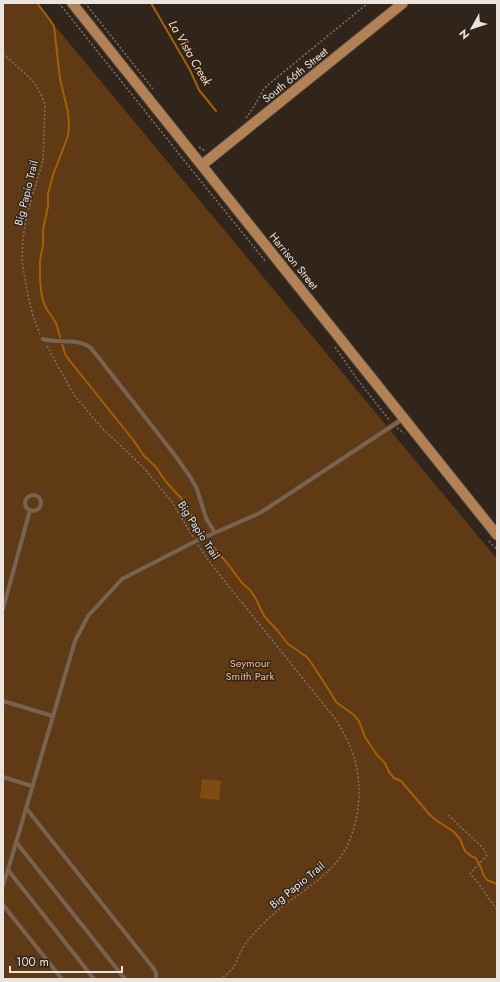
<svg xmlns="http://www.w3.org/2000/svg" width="500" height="982" font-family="Jost,sans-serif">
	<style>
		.green { fill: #603a14 }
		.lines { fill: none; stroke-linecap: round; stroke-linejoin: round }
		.stream { stroke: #a55f06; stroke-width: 2 }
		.building { fill: #804b0f }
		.lane-casing { stroke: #4b4036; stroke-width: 6 }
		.secondary-casing { stroke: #4b4036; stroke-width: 12 }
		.path { stroke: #7d736a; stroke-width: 1.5; stroke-dasharray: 2 2; stroke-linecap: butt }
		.lane { stroke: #806146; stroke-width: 4 }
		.secondary { stroke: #b28155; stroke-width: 10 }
		.labels { text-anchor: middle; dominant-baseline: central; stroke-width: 3; stroke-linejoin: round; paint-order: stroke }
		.street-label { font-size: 11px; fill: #ebe3dd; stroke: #31251b }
		.park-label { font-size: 11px; fill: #f2ba87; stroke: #31251b }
		.water-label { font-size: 12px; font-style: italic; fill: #fdd7b5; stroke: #31251b }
	</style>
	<rect width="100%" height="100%" fill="#31251b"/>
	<polygon class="green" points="3,3 36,3 497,559 497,979 3,979"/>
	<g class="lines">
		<g class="stream">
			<polyline points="37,3 50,20 54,26 60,79 68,112 69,126 68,136 53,175 48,194 48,206 43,230 43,245 40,260 40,279 41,291 43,300 46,308 56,323 65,354 70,361 134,441 144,456 155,466 167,483 181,498 199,527"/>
			<polyline points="151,3 190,70 199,90 216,111"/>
			<polyline points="212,546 228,564 242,583 250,590 256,599 264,616 277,630 288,644 307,657 312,664 329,690 336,702 354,715 359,721 365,737 377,755 385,763 389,772 394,778 401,781 430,815 437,821 453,831 460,839 465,851 471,856 476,858 481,868 484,876 487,880 497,884"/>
		</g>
	</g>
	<polygon class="building" points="202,779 221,781 219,800 200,798"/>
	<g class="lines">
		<defs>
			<g id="lane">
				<path d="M43,339C59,344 76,337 91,348L174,454L191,478L197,489L206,518L215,533"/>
				<circle cx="33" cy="503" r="8"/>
				<polyline points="3,609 30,510"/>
				<polyline points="3,701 53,716"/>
				<polyline points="3,777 32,786"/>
				<polyline points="26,808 154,969 156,973 156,979"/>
				<polyline points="16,842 125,979"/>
				<polyline points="3,885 8,870"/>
				<polyline points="3,905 62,979"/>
				<polyline points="94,979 8,870 75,641 88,616 122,579 196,541 260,513 404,418"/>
			</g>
			<g id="secondary">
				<polyline points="72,3 497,535"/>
				<polyline points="202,165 403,3"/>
			</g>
		</defs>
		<use href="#lane" class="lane-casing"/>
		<use href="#secondary" class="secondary-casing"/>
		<g class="path">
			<polyline points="59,3 187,164 266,262"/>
			<polyline points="85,3 153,89"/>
			<polyline points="3,54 29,77 36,85 41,94 45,106 43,161 27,214 23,238 22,261 28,296 33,316 40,334"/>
			<polyline points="246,118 255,105 263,90 269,84 368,3"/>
			<polyline points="199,147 204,150 206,150"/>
			<polyline points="47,346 74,395 101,427 143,467 172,502 193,537"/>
			<polyline points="335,347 357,379 390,421"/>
			<polyline points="397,428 404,433"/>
			<polyline points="489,541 497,550"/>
			<path d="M198,545L211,564L337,721C343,732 349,742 353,754C365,788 359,838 334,865C314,887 287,900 266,921C258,929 250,937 244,946C236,960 235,972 219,979"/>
			<path d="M448,815C454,820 459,826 465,831C473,839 482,845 487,855L470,874L479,884L497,910"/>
		</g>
		<use href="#lane" class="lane"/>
		<use href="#secondary" class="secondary"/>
	</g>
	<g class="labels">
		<g class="street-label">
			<text transform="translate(295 75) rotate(-39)">South 66th Street</text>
			<text transform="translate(26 193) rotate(-76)">Big Papio Trail</text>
			<text transform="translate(294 261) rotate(51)">Harrison Street</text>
			<text transform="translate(199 530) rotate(57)">Big Papio Trail</text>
			<text transform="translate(297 885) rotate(-39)">Big Papio Trail</text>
		</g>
		<g class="park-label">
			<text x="250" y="663">Seymour<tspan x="250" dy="13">Smith Park</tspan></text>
		</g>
		<g class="water-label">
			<text transform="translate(190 53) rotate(60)">La Vista Creek</text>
		</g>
	</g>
	<rect width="500" height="982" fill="none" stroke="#ebe3dd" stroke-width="8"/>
	<g transform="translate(472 28) rotate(231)" stroke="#31251b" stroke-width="3" paint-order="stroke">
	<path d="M0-3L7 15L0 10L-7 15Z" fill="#ebe3dd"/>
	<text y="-6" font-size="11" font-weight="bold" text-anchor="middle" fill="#ebe3dd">N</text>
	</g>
	<path d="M10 966v6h112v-6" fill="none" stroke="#ebe3dd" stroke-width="2"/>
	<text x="16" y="966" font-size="12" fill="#ebe3dd" stroke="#31251b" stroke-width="3" paint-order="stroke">100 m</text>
</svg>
